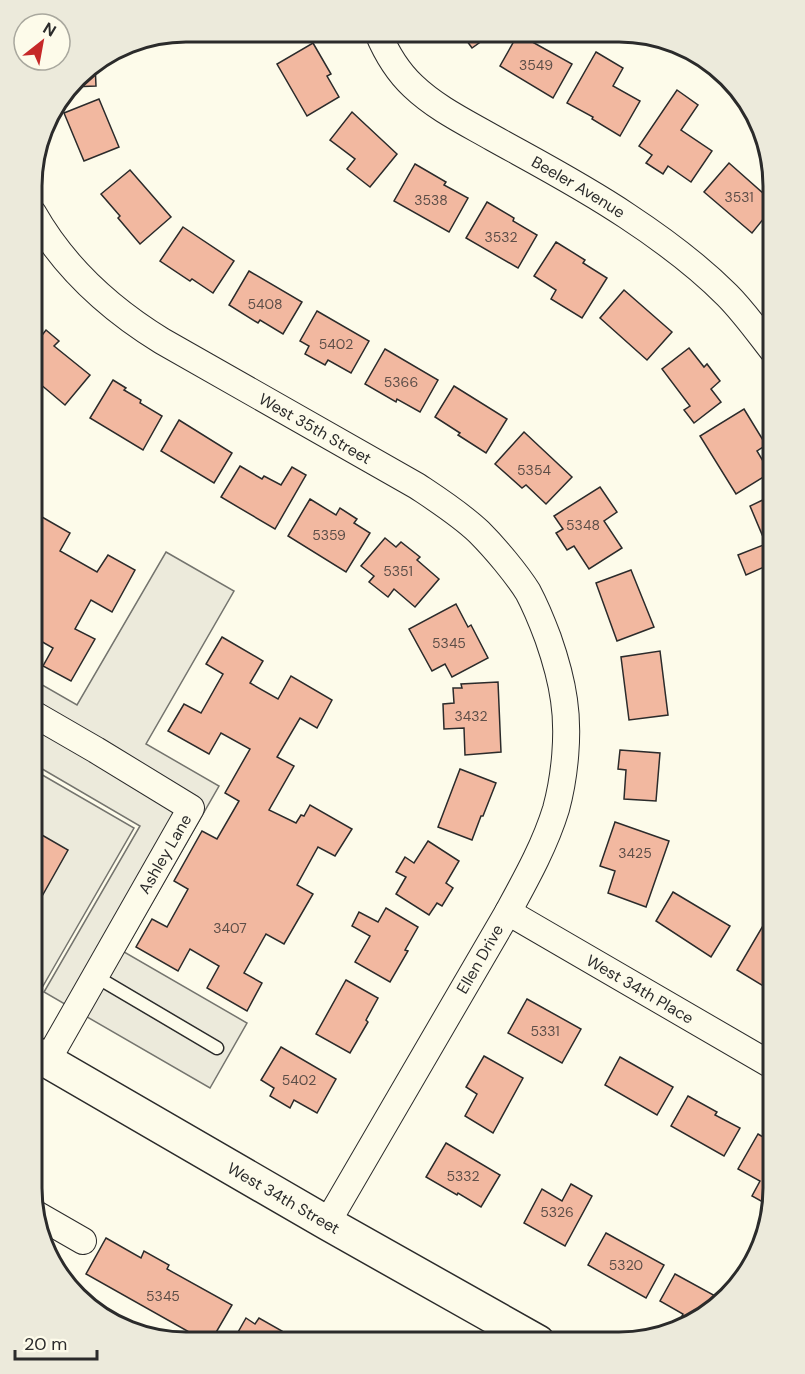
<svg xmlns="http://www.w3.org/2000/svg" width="805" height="1374" font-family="'DM Sans',sans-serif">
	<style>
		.parking { fill: #eceadb; stroke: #74746e; stroke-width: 1.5 }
		.building { fill: #f2b8a0; stroke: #2b2b2b; stroke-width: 1.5 }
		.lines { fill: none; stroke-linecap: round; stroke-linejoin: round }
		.lane-casing { stroke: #2b2b2b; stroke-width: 15 }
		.street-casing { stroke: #2b2b2b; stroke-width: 28 }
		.secondary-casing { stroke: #2b2b2b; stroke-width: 36 }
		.lane { stroke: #fdfbea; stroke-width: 12 }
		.street { stroke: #fdfbea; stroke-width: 26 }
		.secondary { stroke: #fdfbea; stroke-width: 33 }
		.labels { text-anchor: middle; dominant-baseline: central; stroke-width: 4.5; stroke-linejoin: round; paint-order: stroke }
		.number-label { font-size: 14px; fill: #5d4e48 }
		.street-label { font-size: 16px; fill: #2b2b2b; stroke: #fdfbea }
		.rim { fill: none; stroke: #2b2b2b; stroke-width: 3 }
	</style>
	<rect width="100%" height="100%" fill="#fdfbea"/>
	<g class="parking">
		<polygon points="166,552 234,591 146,744 219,786 124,952 247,1023 210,1088 44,992 140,826 32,763 32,679 77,705"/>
		<polygon points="32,769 134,828 39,993 32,988"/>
	</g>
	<g class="building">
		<polygon points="252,32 303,32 303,33 253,39"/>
		<polygon points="461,33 493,33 472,48"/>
		<polygon points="518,34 572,64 553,98 500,66"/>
		<polygon points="313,43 331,74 327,76 339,97 307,116 277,64"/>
		<polygon points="596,52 623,68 613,86 640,101 620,136 592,119 593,117 567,103"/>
		<polygon points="95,63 96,86 71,87 84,70"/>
		<polygon points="677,90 698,105 681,130 712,151 691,182 668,166 663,174 646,163 652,155 639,146"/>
		<polygon points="99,99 119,147 84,161 64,113"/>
		<polygon points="352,112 397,154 370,187 347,169 355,159 330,140"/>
		<polygon points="729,163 773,202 773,207 752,233 704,192"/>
		<polygon points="415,164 446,182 444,185 468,198 449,232 394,201"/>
		<polygon points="130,170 171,217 140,244 118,218 120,216 101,194"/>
		<polygon points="487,202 514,218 513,221 537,235 518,268 466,238"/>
		<polygon points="183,227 234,261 213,293 192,279 190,281 160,261"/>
		<polygon points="773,238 773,254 765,245"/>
		<polygon points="556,242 585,260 583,263 607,278 582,318 551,299 556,290 534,276"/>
		<polygon points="249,271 302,302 283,334 260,320 258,323 229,305"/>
		<polygon points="624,290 672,332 647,360 600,318"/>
		<polygon points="317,311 369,341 351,373 328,360 325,365 305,354 309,346 300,341"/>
		<polygon points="46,330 59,341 54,346 90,375 65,405 33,378 33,347"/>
		<polygon points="689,348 704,367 707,364 720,381 711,389 721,402 694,423 684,410 690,406 662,369"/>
		<polygon points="385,349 438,380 420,412 397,399 396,402 365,384"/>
		<polygon points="113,380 126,388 124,390 141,400 140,403 162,416 143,450 90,418"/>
		<polygon points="454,386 507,419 486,453 458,435 460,433 435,417"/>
		<polygon points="744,409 766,445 757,451 770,473 736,494 700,436"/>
		<polygon points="179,420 232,453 214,483 161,451"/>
		<polygon points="524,432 572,477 546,504 526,485 522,488 495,464"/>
		<polygon points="240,466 262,479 264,476 281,485 292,467 306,475 275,529 221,497"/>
		<polygon points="600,487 617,512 604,521 622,548 589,569 574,546 567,550 556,533 563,529 554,516"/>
		<polygon points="773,495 773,563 746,575 738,555 766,544 750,506"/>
		<polygon points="310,499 336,515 340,508 357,519 354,523 370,533 346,572 288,536"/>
		<polygon points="42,517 70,533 60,551 97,572 108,555 135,570 112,612 91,600 75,629 95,639 71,681 43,666 53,648 32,636 32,584 40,571 32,567 32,534"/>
		<polygon points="385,538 396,547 401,542 420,557 417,560 439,579 415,607 394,589 388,597 369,582 374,576 361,566"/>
		<polygon points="631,570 654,627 617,641 596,583"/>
		<polygon points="773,601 773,625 769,626 763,604"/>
		<polygon points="456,604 468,627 471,625 488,658 452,677 445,664 432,671 409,629"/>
		<polygon points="222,637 263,661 250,683 278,699 291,676 332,700 317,728 300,718 277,757 294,766 269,810 296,823 301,815 304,816 310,805 352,829 335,856 318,847 297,885 313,894 284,944 266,934 244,973 262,983 247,1011 207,988 219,966 190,949 178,971 136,947 152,919 167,927 188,889 174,881 202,831 217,839 239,801 225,793 250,749 221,733 209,754 168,731 184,704 201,713 223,674 206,664"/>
		<polygon points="660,651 668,715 629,720 621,657"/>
		<polygon points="498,682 501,752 465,755 464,728 444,729 443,704 454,703 453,688 462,688 461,684"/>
		<polygon points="620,750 660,753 656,801 624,799 626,770 618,769"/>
		<polygon points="460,769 496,783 483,816 481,816 472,840 438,827"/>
		<polygon points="615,822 669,841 646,907 608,893 615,871 600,866"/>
		<polygon points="35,831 68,850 32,914 32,837"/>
		<polygon points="428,841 459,861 446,883 453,888 442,906 437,903 429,915 396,894 406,877 396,872 405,857 414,863"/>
		<polygon points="673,892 730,926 711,957 656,921"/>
		<polygon points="386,908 418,927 405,950 408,951 390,982 355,962 370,936 352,926 359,912 378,922"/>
		<polygon points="771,912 773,913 773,973 765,987 737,970"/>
		<polygon points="346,980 378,998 366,1020 368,1022 350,1053 316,1034"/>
		<polygon points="527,999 581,1029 562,1063 508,1033"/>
		<polygon points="281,1047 336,1079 317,1113 294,1100 290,1108 270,1096 274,1088 261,1080"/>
		<polygon points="484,1056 523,1078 493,1133 465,1116 477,1094 466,1087"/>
		<polygon points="620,1057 673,1087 657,1115 605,1085"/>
		<polygon points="688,1096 717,1112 715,1115 740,1128 724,1156 671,1126"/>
		<polygon points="758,1134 773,1143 773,1198 770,1206 752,1196 760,1181 738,1169"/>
		<polygon points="446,1143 500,1175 481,1207 458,1193 457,1195 426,1177"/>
		<polygon points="571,1184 592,1196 565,1246 524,1223 542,1189 562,1201"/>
		<polygon points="606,1233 664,1265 646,1298 588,1265"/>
		<polygon points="106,1238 141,1258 144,1251 169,1265 167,1269 232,1305 211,1341 205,1341 86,1274"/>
		<polygon points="675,1274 719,1298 687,1321 681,1318 683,1314 660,1301"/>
		<polygon points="246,1318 255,1324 259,1318 282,1331 279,1337 287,1341 233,1341"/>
	</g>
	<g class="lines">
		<defs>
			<polyline id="lane" points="95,976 217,1048"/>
			<g id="street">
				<path id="s1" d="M378,33C386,52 397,71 413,86C436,108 465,122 493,138C538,163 584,187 627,216C662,239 697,265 727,295C744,312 758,332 773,351"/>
				<path id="s2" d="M33,213C63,266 110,309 162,341L417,486C438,500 460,514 479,532C495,548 516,573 528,592C536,607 542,622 548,638C555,658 561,678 564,700C569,733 565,776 556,809C545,845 526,879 508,912L327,1223"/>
				<polyline points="32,713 96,750 191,808 47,1061"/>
				<path id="s3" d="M508,912L773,1066"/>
				<polyline points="36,1214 83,1241"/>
			</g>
			<g id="secondary">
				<path id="s4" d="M32,1052L327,1223L538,1342"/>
			</g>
		</defs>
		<use href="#lane" class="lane-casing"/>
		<use href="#street" class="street-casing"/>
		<use href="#secondary" class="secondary-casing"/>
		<use href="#lane" class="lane"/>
		<use href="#street" class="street"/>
		<use href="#secondary" class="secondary"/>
	</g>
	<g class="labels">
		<g class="number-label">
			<text x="536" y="65">3549</text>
			<text x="739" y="197">3531</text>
			<text x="431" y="200">3538</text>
			<text x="501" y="237">3532</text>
			<text x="265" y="304">5408</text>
			<text x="336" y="344">5402</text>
			<text x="401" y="382">5366</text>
			<text x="534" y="470">5354</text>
			<text x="583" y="525">5348</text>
			<text x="329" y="535">5359</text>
			<text x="398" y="571">5351</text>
			<text x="449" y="643">5345</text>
			<text x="471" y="716">3432</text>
			<text x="635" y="853">3425</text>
			<text x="230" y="928">3407</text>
			<text x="545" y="1031">5331</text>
			<text x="299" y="1080">5402</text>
			<text x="463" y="1176">5332</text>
			<text x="557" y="1212">5326</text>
			<text x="626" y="1265">5320</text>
			<text x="163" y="1296">5345</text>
		</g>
		<g class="street-label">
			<text stroke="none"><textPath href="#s1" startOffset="258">Beeler Avenue</textPath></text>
			<text stroke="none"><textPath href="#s2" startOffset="360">West 35th Street</textPath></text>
			<text transform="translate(165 854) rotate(-60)">Ashley Lane</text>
			<text transform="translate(480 959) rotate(-60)">Ellen Drive</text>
			<text stroke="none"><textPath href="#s3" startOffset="153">West 34th Place</textPath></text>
			<text stroke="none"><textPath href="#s4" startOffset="291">West 34th Street</textPath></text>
		</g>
	</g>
	<path d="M0 0H805V1374H0ZM186 42H619A144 144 0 0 1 763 186V1188A144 144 0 0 1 619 1332H186A144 144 0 0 1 42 1188V186A144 144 0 0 1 186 42Z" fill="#eceadb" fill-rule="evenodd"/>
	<path class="rim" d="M186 42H619A144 144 0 0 1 763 186V1188A144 144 0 0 1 619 1332H186A144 144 0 0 1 42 1188V186A144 144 0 0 1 186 42Z"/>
	<g transform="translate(42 42) rotate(31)"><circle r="28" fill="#fdfbea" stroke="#a9a89e" stroke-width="1.5"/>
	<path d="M0-4.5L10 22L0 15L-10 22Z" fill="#c62828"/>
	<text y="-9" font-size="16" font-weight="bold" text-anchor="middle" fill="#2b2b2b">N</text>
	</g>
	<path d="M15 1350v9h82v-9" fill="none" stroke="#2b2b2b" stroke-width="3"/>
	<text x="24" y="1350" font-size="18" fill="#2b2b2b" stroke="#fdfbea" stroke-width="4.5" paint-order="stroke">20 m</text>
</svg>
